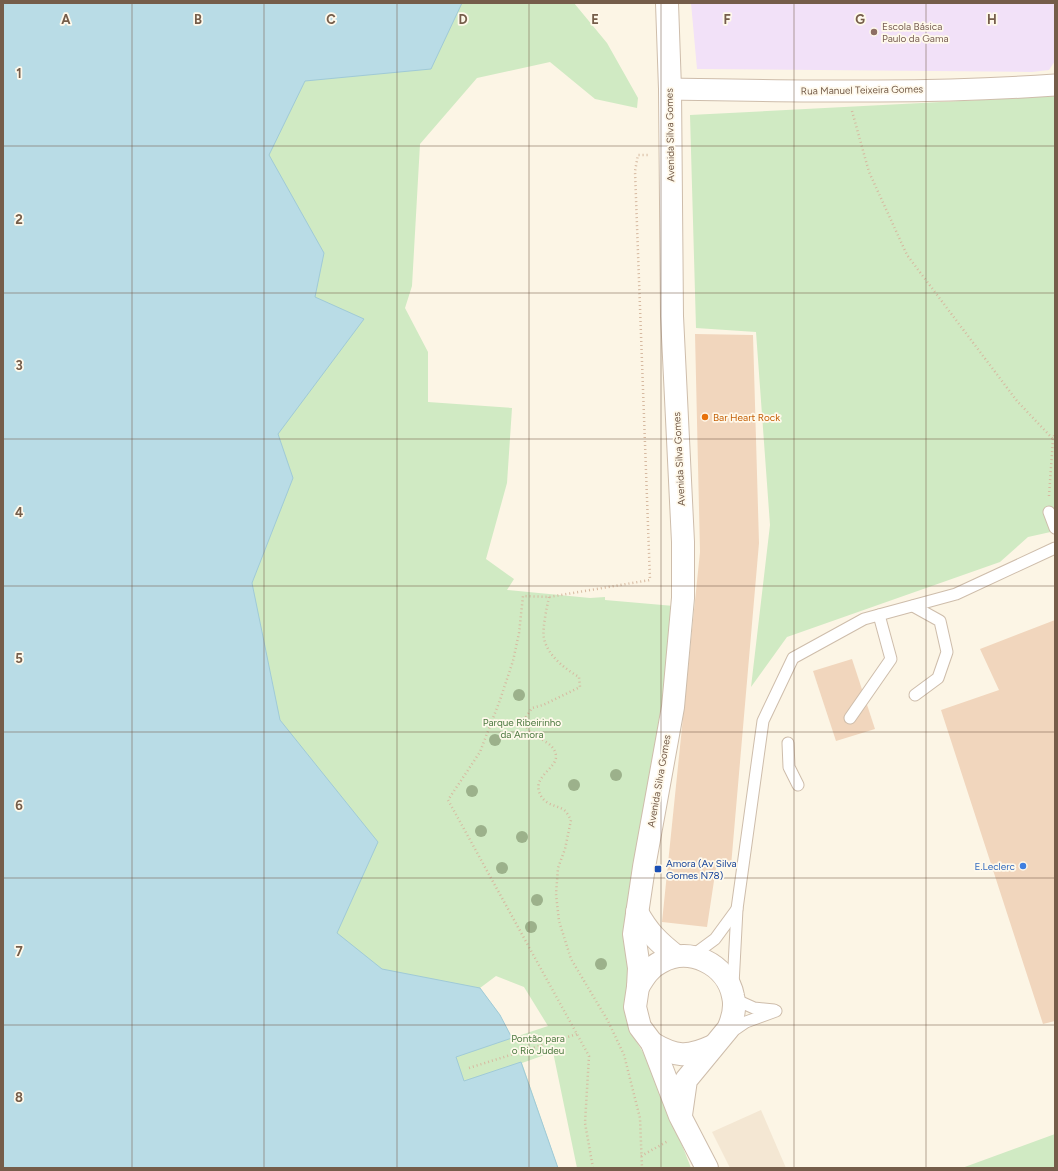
<svg xmlns="http://www.w3.org/2000/svg" width="1058" height="1171" font-family="Figtree,sans-serif">
	<style>
		.residential { fill: #f4e7d3 }
		.education { fill: #f2e1f8 }
		.green { fill: #d0eac3; fill-rule: evenodd }
		.water { fill: #b9dce6; stroke: #a0cad7 }
		.building { fill: #f1d6bd }
		.lines { fill: none; stroke-linecap: round; stroke-linejoin: round }
		.service-casing { stroke: #cebdab; stroke-width: 13 }
		.minor-casing { stroke: #cebdab; stroke-width: 23 }
		.tertiary-casing { stroke: #cebdab; stroke-width: 24 }
		.path { stroke: #d6b9a0; stroke-width: 2.5; stroke-dasharray: 1 3; stroke-linecap: butt }
		.service { stroke: #fff; stroke-width: 11 }
		.minor { stroke: #fff; stroke-width: 21 }
		.tertiary { stroke: #fff; stroke-width: 22 }
		.tree { fill: #9cb18b }
		.grid { fill: none; stroke: #755d4a; stroke-width: 1; stroke-opacity: 0.55 }
		.education-dot { fill: #8d6e63; stroke: #fff9eb; stroke-width: 1.5 }
		.food-dot { fill: #e8710a; stroke: #fff9eb; stroke-width: 1.5 }
		.shop-dot { fill: #3f7fe0; stroke: #fff9eb; stroke-width: 1.5 }
		.transit-dot { fill: #1a4fb4; stroke: #fff9eb; stroke-width: 1.5 }
		.labels { text-anchor: middle; dominant-baseline: central; stroke-width: 3.5; stroke-linejoin: round; paint-order: stroke }
		.education-label { font-size: 10px; fill: #785e54; stroke: #fff9eb; text-anchor: start }
		.street-label { font-size: 10px; fill: #755d4a; stroke: #fff9eb }
		.food-label { font-size: 10px; fill: #c56008; stroke: #fff9eb; text-anchor: start }
		.park-label { font-size: 10px; fill: #4e7a42; stroke: #fff9eb }
		.transit-label { font-size: 10px; fill: #164399; stroke: #fff9eb; text-anchor: start }
		.shop-label { font-size: 10px; fill: #366cbe; stroke: #fff9eb; text-anchor: end }
		.grid-label { font-size: 13px; text-anchor: middle; font-weight: bold; fill: #755d4a; stroke: #fff9eb; stroke-width: 3.5; stroke-linejoin: round; paint-order: stroke }
	</style>
	<rect width="100%" height="100%" fill="#fcf5e5"/>
	<polygon class="residential" points="761,1110 786,1168 730,1168 712,1132"/>
	<polygon class="education" points="691,3 1055,3 1055,61 1049,70 1032,72 697,69"/>
	<g class="green">
		<path d="M3,3H574L607,43L638,98L637,108L595,99L550,62L477,78L420,144L412,286L405,308L428,352V402L512,408L507,483L486,559L514,579L507,590L590,598L605,597V600L674,606L635,964L624,1004L626,1018L632,1035L650,1063L691,1168H577L553,1052L522,1063L558,1168H3ZM496,976L524,987L548,1026L512,1038L500,1015L480,988Z"/>
		<polygon points="1055,96 1055,531 1028,537 1000,562 787,637 751,687 770,525 756,332 696,328 690,115"/>
		<polygon points="1055,1134 1055,1168 962,1168"/>
	</g>
	<polygon class="water" points="3,3 462,3 431,69 305,81 269,155 324,253 315,297 364,319 278,434 293,478 252,583 280,720 378,842 337,933 382,969 480,988 500,1015 512,1038 456,1057 464,1081 521,1062 558,1168 3,1168"/>
	<g class="building">
		<polygon points="695,334 753,335 759,543 731,866 717,861 707,927 662,922 700,552"/>
		<polygon points="1055,620 1055,1021 1043,1024 941,710 999,690 980,649"/>
		<polygon points="852,659 875,729 836,741 813,671"/>
	</g>
	<g class="lines">
		<defs>
			<g id="service">
				<polyline points="1049,512 1055,528"/>
				<polyline points="913,606 940,621 947,652 938,678 915,695"/>
				<polyline points="850,718 891,659 879,615"/>
				<polyline points="788,743 789,767 798,785"/>
				<polyline points="692,956 715,939 737,909"/>
				<polyline points="733,985 737,909 763,721 793,658 864,619 956,594 1055,548"/>
				<polyline points="734,999 754,1008 774,1010"/>
				<polyline points="730,1033 746,1022 776,1011"/>
			</g>
			<path id="minor" d="M670,89C798,91 927,94 1055,85"/>
			<g id="tertiary">
				<polyline points="667,3 670,89 672,316 683,542 683,598 673,707 644,867 634,934 639,968 638,987 635,1007 640,1027 652,1043 680,1116 707,1168"/>
				<path d="M637,912C648,932 658,942 676,956"/>
				<path d="M638,987C644,977 650,967 661,962C689,946 727,964 733,996C736,1008 733,1018 728,1029L686,1080L681,1115"/>
				<path d="M652,1043C676,1057 687,1058 713,1046"/>
			</g>
		</defs>
		<use href="#service" class="service-casing"/>
		<use href="#minor" class="minor-casing"/>
		<use href="#tertiary" class="tertiary-casing"/>
		<g class="path">
			<polyline points="852,111 869,172 907,255 1017,401 1053,439 1055,440"/>
			<polyline points="1049,496 1053,439 1055,433"/>
			<path d="M549,597C547,607 542,629 544,638C547,655 565,669 579,677L580,687L543,705L532,708L526,717L525,725C527,728 529,732 533,734C541,740 555,744 556,756C557,769 530,777 541,796C547,806 557,805 564,810C567,812 569,817 571,820L565,849L558,868L556,894L559,921L571,959L608,1021L624,1055L640,1118L642,1168"/>
			<polyline points="469,1068 577,1034"/>
			<polyline points="641,1156 668,1141"/>
			<polyline points="593,1168 585,1123 589,1056 448,800 480,752 500,700 513,661 519,633 523,596 549,597 650,580 635,171 638,155 650,155"/>
		</g>
		<use href="#service" class="service"/>
		<use href="#minor" class="minor"/>
		<use href="#tertiary" class="tertiary"/>
	</g>
	<g class="tree">
		<circle cx="519" cy="695" r="6"/>
		<circle cx="495" cy="740" r="6"/>
		<circle cx="616" cy="775" r="6"/>
		<circle cx="574" cy="785" r="6"/>
		<circle cx="472" cy="791" r="6"/>
		<circle cx="481" cy="831" r="6"/>
		<circle cx="522" cy="837" r="6"/>
		<circle cx="502" cy="868" r="6"/>
		<circle cx="537" cy="900" r="6"/>
		<circle cx="531" cy="927" r="6"/>
		<circle cx="601" cy="964" r="6"/>
	</g>
	<path class="grid" d="M132,3V1168M264,3V1168M397,3V1168M529,3V1168M661,3V1168M794,3V1168M926,3V1168M3,146H1055M3,293H1055M3,439H1055M3,586H1055M3,732H1055M3,878H1055M3,1025H1055"/>
	<circle class="education-dot" cx="874" cy="32" r="4"/>
	<circle class="food-dot" cx="705" cy="417" r="4"/>
	<circle class="shop-dot" cx="1023" cy="866" r="4"/>
	<rect class="transit-dot" x="654" y="865" width="8" height="8" rx="2"/>
	<g class="labels">
		<g class="education-label">
			<text x="882" y="26">Escola Básica<tspan x="882" dy="12">Paulo da Gama</tspan></text>
		</g>
		<g class="street-label">
			<text transform="translate(862 90) rotate(-1)">Rua Manuel Teixeira Gomes</text>
			<text transform="translate(670 135) rotate(-91)">Avenida Silva Gomes</text>
			<text transform="translate(679 459) rotate(-93)">Avenida Silva Gomes</text>
			<text transform="translate(659 781) rotate(-80)">Avenida Silva Gomes</text>
		</g>
		<g class="food-label">
			<text x="713" y="417">Bar Heart Rock</text>
		</g>
		<g class="park-label">
			<text x="522" y="722">Parque Ribeirinho<tspan x="522" dy="12">da Amora</tspan></text>
			<text x="538" y="1038">Pontão para<tspan x="538" dy="12">o Rio Judeu</tspan></text>
		</g>
		<g class="transit-label">
			<text x="666" y="863">Amora (Av Silva<tspan x="666" dy="12">Gomes N78)</tspan></text>
		</g>
		<g class="shop-label">
			<text x="1015" y="866">E.Leclerc</text>
		</g>
	</g>
	<g class="grid-label">
		<text x="66" y="24">A</text>
		<text x="198" y="24">B</text>
		<text x="331" y="24">C</text>
		<text x="463" y="24">D</text>
		<text x="595" y="24">E</text>
		<text x="727" y="24">F</text>
		<text x="860" y="24">G</text>
		<text x="992" y="24">H</text>
		<text x="19" y="78">1</text>
		<text x="19" y="224">2</text>
		<text x="19" y="370">3</text>
		<text x="19" y="517">4</text>
		<text x="19" y="663">5</text>
		<text x="19" y="810">6</text>
		<text x="19" y="956">7</text>
		<text x="19" y="1102">8</text>
	</g>
	<rect width="1058" height="1171" fill="none" stroke="#755d4a" stroke-width="8"/>
</svg>
